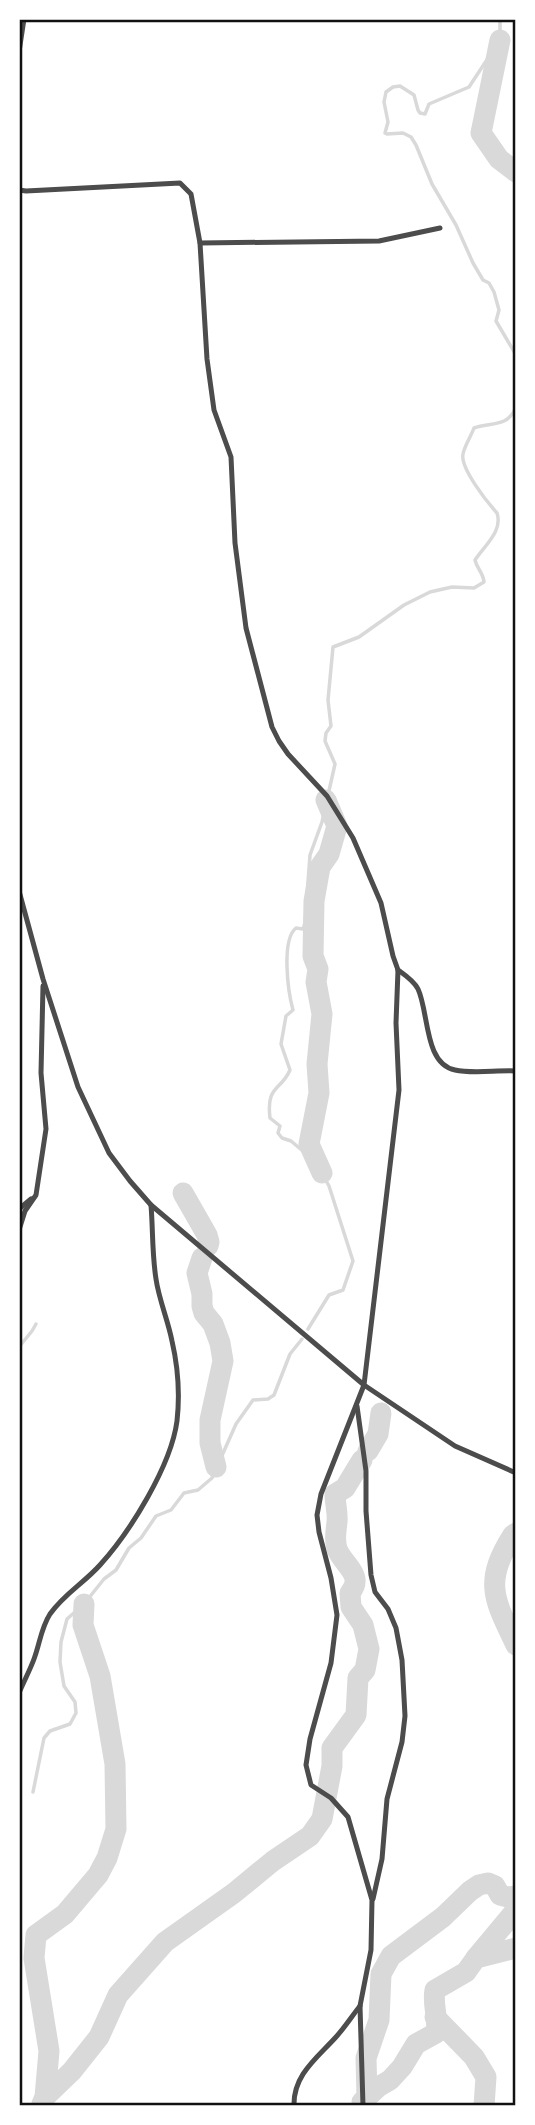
<svg xmlns="http://www.w3.org/2000/svg" width="535" height="2125" font-family="Mulish,sans-serif">
	<style>
		.lines { fill: none; stroke-linecap: round; stroke-linejoin: round }
		.stream { stroke: #d9d9d9; stroke-width: 3.5 }
		.river { stroke: #d9d9d9; stroke-width: 21 }
		.minor { stroke: #4c4c4c; stroke-width: 5 }
		.neatline { fill: none; stroke: #111; stroke-width: 2.5 }
	</style>
	<rect width="100%" height="100%" fill="#fff"/>
	<g class="lines">
		<g class="stream">
			<polyline points="497,19 500,22 500,40 469,87 429,104 425,114 420,113 418,110 414,95 400,86 393,87 386,92 384,102 388,122 385,133 387,134 403,133 411,137 416,145 432,184 456,225 473,263 483,280 489,283 494,292 499,310 496,321 516,355"/>
			<path d="M308,1329L329,1295L343,1290L353,1261L329,1186L316,1162L291,1141L282,1138L278,1133L280,1126L270,1118C266,1085 281,1091 290,1070L281,1044L286,1016L293,1010C288,992 281,940 296,928L303,929L305,923L310,855L322,822L335,764L325,741L326,733L331,726L328,700L333,647L359,637L404,605L430,592L452,587L474,588L484,582C483,572 477,569 475,560C485,545 503,531 497,513C487,502 460,468 463,454C464,447 471,436 474,428C490,422 508,428 516,407"/>
			<polyline points="19,1347 32,1331 36,1324"/>
			<polyline points="33,1792 44,1738 50,1731 70,1724 76,1713 75,1702 64,1686 60,1662 61,1642 67,1619 84,1604 104,1579 116,1570 129,1548 141,1538 156,1516 171,1510 184,1493 198,1490 212,1478 236,1424 253,1400 268,1399 274,1395 290,1354 302,1339"/>
		</g>
		<g class="river">
			<polyline points="500,40 481,133 499,159 516,172"/>
			<polyline points="322,1173 309,1144 319,1093 317,1064 322,1014 316,982 318,969 313,956 314,901 320,867 329,854 337,826 326,800"/>
			<polyline points="183,1193 207,1235 209,1242 208,1246"/>
			<polyline points="202,1258 197,1273 202,1294 202,1306 204,1313 213,1324 220,1343 223,1361 210,1420 210,1443 216,1467"/>
			<polyline points="368,1451 378,1434 381,1413"/>
			<path d="M516,1533L513,1535C483,1582 494,1599 516,1645"/>
			<polyline points="476,1958 516,1910"/>
			<polyline points="435,2017 474,2057 486,2077 484,2106"/>
			<path d="M45,2097L72,2071L99,2037L118,1995L165,1942L234,1893L273,1861L310,1836L322,1819L332,1766V1748L356,1715L358,1678L365,1670L369,1649L363,1625L351,1607L350,1593C365,1575 343,1565 337,1549C334,1539 336,1532 337,1522C338,1513 335,1503 335,1494L345,1488L362,1460"/>
			<polyline points="367,2097 366,2058 379,2020 381,1974 391,1956 443,1917 470,1891 479,1885 488,1883 495,1886 500,1895 508,1897 516,1896"/>
			<path d="M362,2102L378,2087L390,2080L402,2067L416,2044L436,2033C439,2018 432,2005 435,1990L466,1972L476,1958L516,1948"/>
			<polyline points="42,2104 45,2097 49,2051 34,1958 36,1935 65,1914 98,1875 107,1858 116,1829 115,1764 100,1676 83,1625 84,1604"/>
		</g>
		<g class="minor">
			<polyline points="19,52 24,19"/>
			<polyline points="19,190 26,191 180,183 191,194 200,243 207,359 214,410 231,457 235,543 246,628 272,727 279,741 288,754 327,796 353,838 381,903 393,956 398,970 396,1023 399,1090 364,1385 455,1446 516,1473"/>
			<polyline points="200,243 379,241 440,228"/>
			<polyline points="19,891 43,979 78,1087 109,1153 130,1181 151,1205 364,1385 321,1494 317,1515 319,1532 331,1578 337,1615 331,1663 310,1739 306,1765 311,1785 331,1798 348,1817 372,1900 371,1950 360,2006 363,2106"/>
			<path d="M398,970C405,975 414,981 418,989C429,1012 424,1064 455,1070C472,1074 497,1070 516,1071"/>
			<polyline points="19,1209 31,1199"/>
			<polyline points="19,1230 25,1211 36,1195 46,1129 41,1073 43,986"/>
			<polyline points="357,1406 366,1471 366,1511 371,1575 375,1592 388,1609 396,1628 402,1660 405,1716 402,1742 387,1799 382,1859 373,1899"/>
			<path d="M19,1693C24,1681 30,1670 34,1659C40,1643 41,1628 50,1614C64,1594 84,1583 100,1565C130,1532 171,1466 177,1421C180,1394 178,1367 172,1341C168,1320 159,1300 156,1279C152,1254 153,1230 151,1205"/>
			<path d="M294,2106C293,2075 317,2058 336,2037C345,2027 352,2016 360,2006"/>
		</g>
	</g>
	<rect width="535" height="2125" fill="none" stroke="#ffffff" stroke-width="42"/>
	<rect x="21" y="21" width="493" height="2083" class="neatline"/>
</svg>
